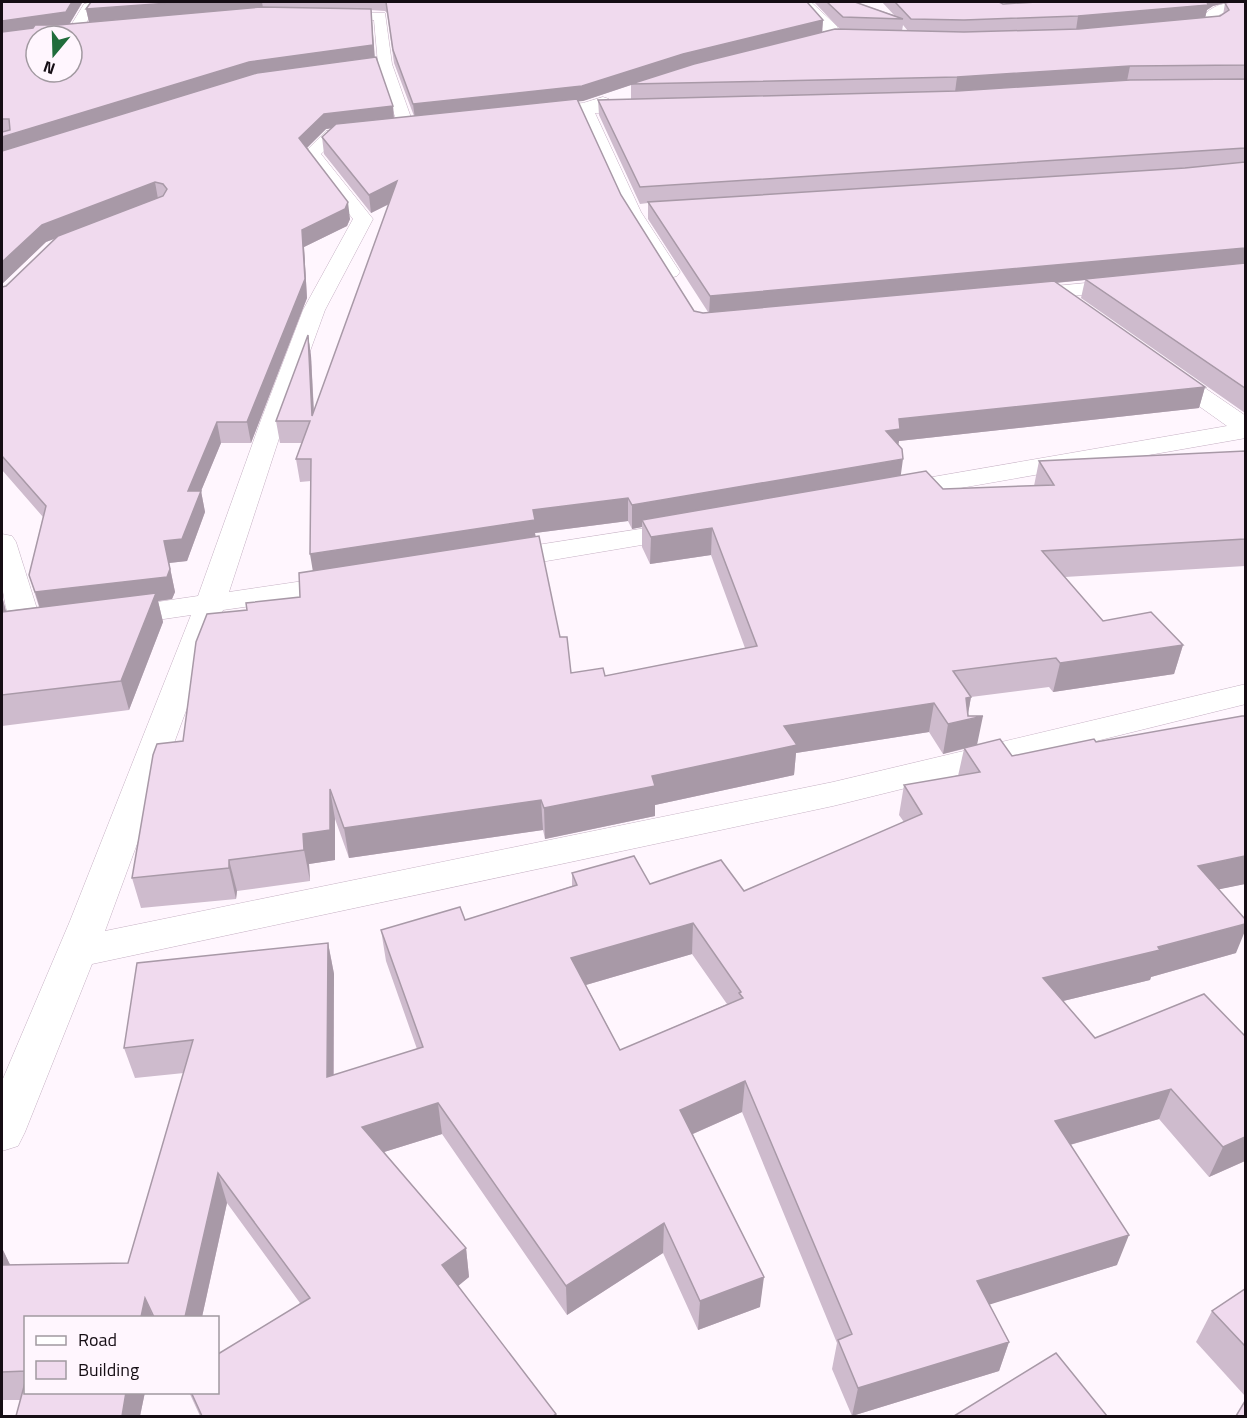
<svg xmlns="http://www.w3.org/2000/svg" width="1247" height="1418" font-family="'Titillium Web',sans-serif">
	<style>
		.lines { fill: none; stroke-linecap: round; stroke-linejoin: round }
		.minor-casing { stroke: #c5b0c3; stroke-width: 1 }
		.minor { fill: #fff; fill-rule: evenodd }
		.wall { fill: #cebbcd; fill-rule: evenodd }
		.shaded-wall { fill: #a899a7 }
		.building { fill: #f0daee; stroke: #a899a7; stroke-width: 1.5; fill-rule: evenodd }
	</style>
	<rect width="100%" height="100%" fill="#fff6fe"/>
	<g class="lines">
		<defs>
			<g id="minor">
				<polygon points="93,2 111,2 94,10 80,33 70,33 68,30 84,4"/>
				<polygon points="798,2 811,2 837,26 841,36 839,39 799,49 794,48 792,45 794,42 826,34"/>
				<path d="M1246,2V9L1227,11L1219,15L1224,23L1222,26L1178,30L1171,26L1178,22L1208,20L1205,14C1216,3 1230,2 1246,2Z"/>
				<polygon points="326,11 385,13 392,64 414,126 412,129 406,131 398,126 378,64 374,20 321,18 319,15"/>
				<polygon points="603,97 609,99 610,103 642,102 650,107 642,112 595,113 641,212 680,272 677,276 670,278 663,276 623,212 579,113 538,118 530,113 538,108 583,103"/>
				<polygon points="364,126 372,131 370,134 337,139 321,154 373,219 325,310 285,420 229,592 344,575 354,578 359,584 354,590 344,593 223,610 105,931 833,782 1246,684 1246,704 833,806 92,964 25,1132 18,1146 2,1151 2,1081 70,921 191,615 116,626 105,623 101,617 105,611 116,608 198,596 261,420 303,310 353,219 303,154 326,131"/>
				<polygon points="1128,279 1135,281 1138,285 1135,289 1055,298 1048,296 1044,292 1048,288 1055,286"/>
				<polygon points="1166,365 1174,367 1246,416 1246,438 892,500 883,498 879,492 883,486 892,484 1227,426 1158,377 1154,372 1158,367"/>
				<polygon points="685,522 695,524 699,530 695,536 499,569 489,566 485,560 489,554 499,551"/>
				<path d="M2,534L12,536L16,542L43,628L39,635L28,637L17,635C0,608 0,564 2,534Z"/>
			</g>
		</defs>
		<use href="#minor" class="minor-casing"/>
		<use href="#minor" class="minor"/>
	</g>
	<g class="wall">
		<path d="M2,2L82,3L69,24L89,22L86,9L91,2H807L823,20L822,32L840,29L814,2H855L894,15L882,2H999L1003,4L1229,2L1213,6L1207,10L1205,17L1220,16L1223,15L1225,3L1245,2V413L1081,298L1085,280L1056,283L1205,387L1199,408L899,441L898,445L900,475L943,489L1034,486L1039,461L1245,451V566L1065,577L1103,621L1183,645L1174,674L1053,692L1049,687L971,697L968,713L977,745L1012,756L1245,884L1219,889L1236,953L1151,977L1150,980L1063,1001L1095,1038L1245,1036V1161L1209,1177L1159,1119L1070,1145L1117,1265L989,1304L1009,1342L999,1371L852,1416L832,1369L837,1343L742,1112L693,1134L760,1307L698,1330L663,1253L567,1315L442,1134L384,1152L466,1248L469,1277L458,1286L557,1416H200L189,1392H218L300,1303L227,1203L202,1317H26V1392H145L140,1416L20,1400H2V1248L10,1265L128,1263L184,1073L135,1078L124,1048L328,943L334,974V1075L417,1049L386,961L381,930L465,920L572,886V873L650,884L744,891L904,822L899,815L904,785L958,776L964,749L943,754L929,732L796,753L794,775L655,805V816L545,839L543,830L349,858L335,819V860L309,864L310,881L237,891L236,899L141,908L132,878L183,741L247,610L300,597L313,571L311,481L300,482L296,459L302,443H280L276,421L308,335L311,356L314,411L389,204L371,213L324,154L322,137L332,128L326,129L306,148L350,219L347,226L304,247L307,298L251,443H221L201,491L205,512L187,561L169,563L175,592L172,599L158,601L163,622L129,710L2,726V596L6,611L39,607L29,575L43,517L2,470V287L6,286L56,238L46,242L2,284ZM371,10L385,11L387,13L394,63L414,116L394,118L393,106L374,58ZM903,25L908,31H902ZM631,85V99L598,100L599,115L640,204L648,203V219L708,312L703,313L694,311L621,195L578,101H583ZM628,521L632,529L642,527V547L650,564L711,555L745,648L605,676L571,673L560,637L535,533ZM692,954L727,1004L620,1050L586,985Z"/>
		<polygon points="1245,1289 1245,1396 1196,1342 1212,1311"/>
	</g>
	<g class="shaded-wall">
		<polygon points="72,2 87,2 82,3 69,25 2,34 2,21"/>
		<polygon points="183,2 262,2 263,8 89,22 86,9"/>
		<polygon points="1206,2 1229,2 1213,6 1207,10 1205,18 1076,30 1078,16"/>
		<polygon points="371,9 375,59 2,154 2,137"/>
		<polygon points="823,20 822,33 682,68 583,101 415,119 413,104 683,54"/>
		<polygon points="1130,66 1127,81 955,92 957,77"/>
		<polygon points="393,106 394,121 326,129 301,154 299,138 324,114"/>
		<polygon points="397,181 399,199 371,213 369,195"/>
		<polygon points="155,182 158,199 46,242 2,284 2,262 42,225"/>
		<polygon points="348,202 350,219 347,226 304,247 307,298 251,443 247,422 302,230"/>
		<polygon points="1245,248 1245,266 1085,279 1085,280 709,315 710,296"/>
		<polygon points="308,335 311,356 315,438 312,416"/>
		<polygon points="1205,387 1199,408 899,441 897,452 886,431 899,419"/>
		<polygon points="217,422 221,443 201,491 205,512 187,561 169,563 175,592 172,599 158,601 163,622 129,710 121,681 42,615 35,592 164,541 188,491"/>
		<polygon points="903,459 900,481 642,520 642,527 632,529 632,505"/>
		<polygon points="628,498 628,521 535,533 536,543 314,578 310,554 533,510"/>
		<polygon points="712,528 711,555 650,564 651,537"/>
		<polygon points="2,596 8,619 2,621"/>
		<polygon points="1183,645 1174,674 1053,692 1060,663"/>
		<polygon points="971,697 967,720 983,716 977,745 943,754 948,724 966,698"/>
		<polygon points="934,703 929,732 796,753 794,775 655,805 655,816 545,839 544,808 652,776 784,726"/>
		<polygon points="330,789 335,819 335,860 309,864 310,881 304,850 303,834"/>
		<polygon points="541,800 543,830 349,858 344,828"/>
		<polygon points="1245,856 1245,884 1187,896 1198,866"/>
		<polygon points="229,860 237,891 236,899 229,868"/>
		<polygon points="693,923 692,954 572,989 571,958"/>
		<polygon points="1245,924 1245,931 1236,953 1151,977 1150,980 1034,1008 1043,978"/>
		<polygon points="328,943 334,974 333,1108 327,1077"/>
		<polygon points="745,1081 742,1112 679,1140 680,1110"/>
		<polygon points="1171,1089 1159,1119 1045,1152 1055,1121"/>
		<polygon points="438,1103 442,1134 368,1157 362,1127"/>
		<polygon points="1245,1137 1245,1161 1209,1177 1223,1147"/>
		<polygon points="218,1173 227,1203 202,1317 185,1317"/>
		<polygon points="664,1223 663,1253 567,1315 566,1286"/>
		<polygon points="1129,1235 1117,1265 969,1311 977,1281"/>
		<polygon points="2,1248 16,1277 2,1279"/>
		<polygon points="466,1248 469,1277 447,1295 442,1265"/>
		<polygon points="764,1277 760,1307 698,1330 700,1301"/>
		<polygon points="145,1298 153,1317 141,1317"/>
		<polygon points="1009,1342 999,1371 852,1416 858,1388"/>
		<polygon points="126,1392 145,1392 140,1416 122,1416"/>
	</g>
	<g class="building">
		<polygon points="2,2 72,2 66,12 2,21"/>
		<polygon points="91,2 183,2 86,9"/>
		<polygon points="386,2 807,2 823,20 683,54 582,86 413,104 393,50"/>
		<polygon points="827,2 855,2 903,19 843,17"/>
		<polygon points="895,2 999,2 1003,4 1037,2 1207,2 1208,5 1078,16 964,20 911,19"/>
		<polygon points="1230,2 1245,2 1245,65 1130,66 957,77 631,84 694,64 835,29 964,32 1079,29 1220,16 1229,10 1225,3"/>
		<path d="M261,7L371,9L373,45L249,62L2,137V132L10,130L9,119H2V32L33,28L35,25H58ZM36,36H72V72H36Z"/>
		<polygon points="376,57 393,106 324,114 299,138 348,202 345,209 302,230 305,279 247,422 217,422 188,491 201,491 182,539 164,541 170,569 167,577 35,592 29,575 46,506 2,456 2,287 6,286 58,236 163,196 167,189 163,184 155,182 42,225 2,262 2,151 257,73"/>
		<polygon points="1245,79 1245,148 640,187 598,100 957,91 1130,80"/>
		<polygon points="577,99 621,195 694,311 703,313 1054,281 1205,387 899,419 900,429 886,431 902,449 903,459 632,505 628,498 533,510 535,520 310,554 311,459 296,459 310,421 276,421 308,335 312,416 397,181 369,195 322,137 336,124"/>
		<polygon points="1245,162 1245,248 710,296 648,202 1185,168"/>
		<polygon points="1245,263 1245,388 1085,279"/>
		<polygon points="1245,451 1245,539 1042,551 1103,621 1151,612 1183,645 1060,663 1056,658 953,671 971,697 966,698 968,716 983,716 948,724 934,703 784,726 797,745 652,776 655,786 544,808 541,800 344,828 330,789 330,830 303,834 304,850 229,860 229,868 132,878 153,755 157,744 183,741 196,642 207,614 247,610 246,603 300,597 299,573 539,536 560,637 567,637 571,673 603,668 605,676 757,646 712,528 651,537 642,520 926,471 943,489 1054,485 1039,461"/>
		<polygon points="156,593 121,681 2,695 2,612"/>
		<path d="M1242,716H1245V856L1198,866L1245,919V924L1158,947L1160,950L1043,978L1095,1038L1204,994L1245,1036V1137L1223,1147L1171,1089L1055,1121L1129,1235L977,1281L1009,1342L858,1388L838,1340L852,1334L745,1081L680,1110L764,1277L700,1301L664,1223L566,1286L438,1103L362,1127L466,1248L442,1265L556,1414L553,1416H202L191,1392H218V1354L310,1298L218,1173L185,1317H154L145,1298L141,1317H26V1371L2,1372V1265L128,1263L193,1040L124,1048L137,963L328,943L327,1077L423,1047L381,930L460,907L465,920L577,885L572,873L634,856L650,884L721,860L744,891L922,814L904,785L980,772L964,748L1000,739L1012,756L1094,739L1096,742ZM693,923L741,992L739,993L743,998L620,1050L571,958Z"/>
		<polygon points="1245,1289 1245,1346 1212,1311"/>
		<polygon points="1056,1353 1107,1416 954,1416"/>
		<polygon points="26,1379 26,1392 126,1392 122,1416 16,1416"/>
		<polygon points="1245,1401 1245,1416 1236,1416"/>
	</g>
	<rect width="1247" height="1418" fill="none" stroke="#150d14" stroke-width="6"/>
	<rect x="24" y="1316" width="195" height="78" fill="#fff6fe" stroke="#a199a0" stroke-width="1.5"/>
	<rect x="36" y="1336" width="30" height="9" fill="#ffffff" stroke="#a199a0" stroke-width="1.5"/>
	<text x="78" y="1346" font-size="18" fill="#150d14">Road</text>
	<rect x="36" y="1361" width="30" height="18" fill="#f0daee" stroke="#a199a0" stroke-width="1.5"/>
	<text x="78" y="1376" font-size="18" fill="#150d14">Building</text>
	<g transform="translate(54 54) rotate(199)"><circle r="28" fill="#fff6fe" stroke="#a199a0" stroke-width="1.5"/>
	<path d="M0-4.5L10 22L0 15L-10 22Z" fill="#206c3b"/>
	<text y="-9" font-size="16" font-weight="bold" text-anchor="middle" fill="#150d14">N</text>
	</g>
</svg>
